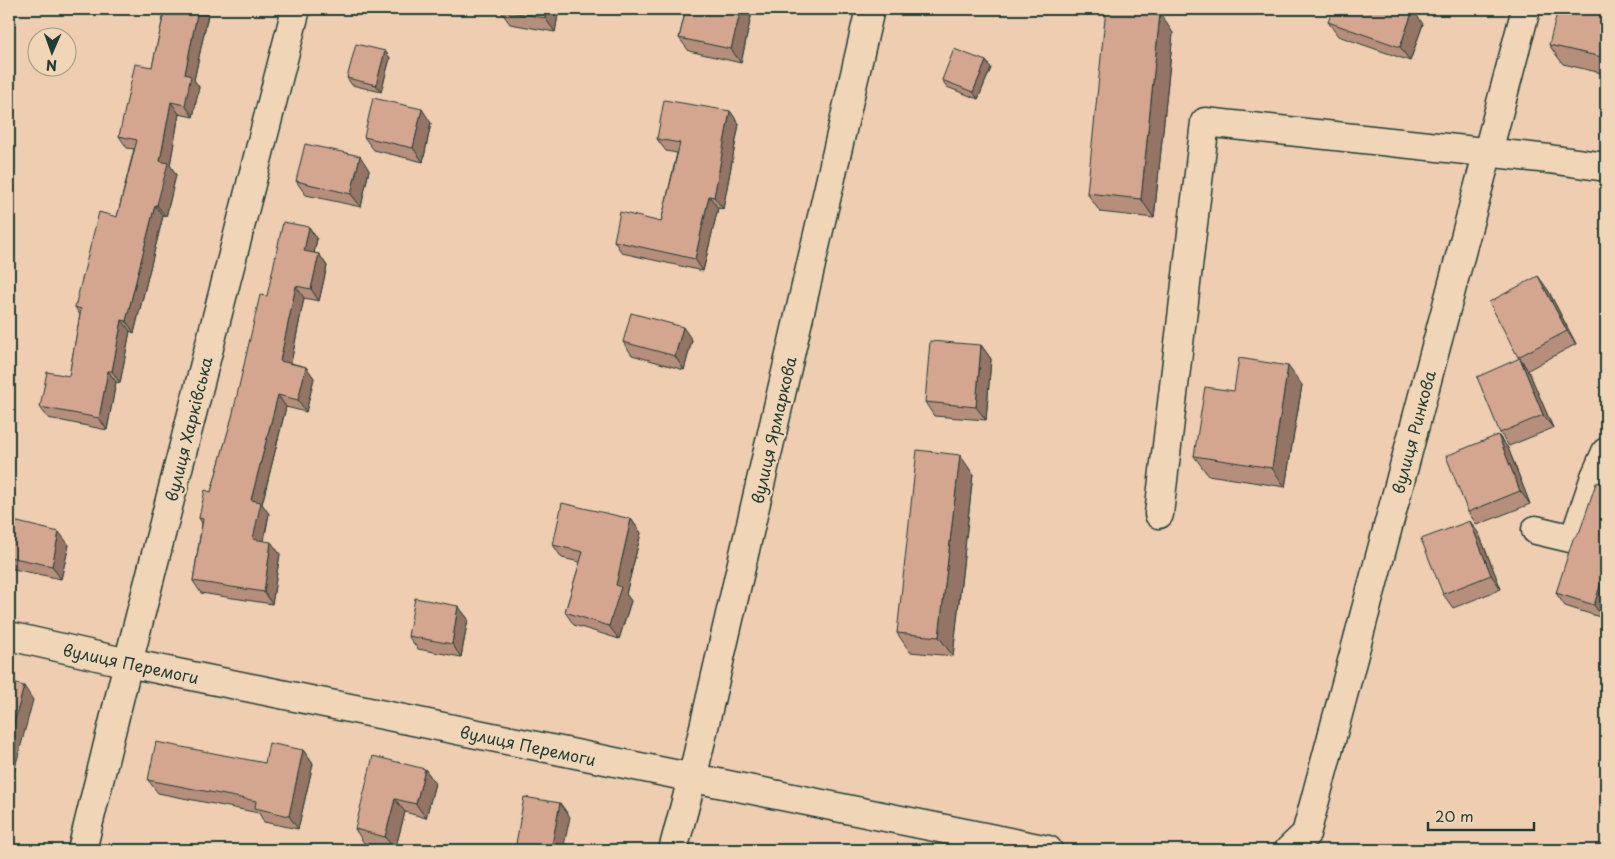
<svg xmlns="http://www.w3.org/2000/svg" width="1615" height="859" font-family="'Playpen Sans',sans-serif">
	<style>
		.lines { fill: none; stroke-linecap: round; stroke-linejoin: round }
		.minor-casing { stroke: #1f3d34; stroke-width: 31 }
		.minor { stroke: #f0d5b7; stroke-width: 28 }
		.wall { fill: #b68f7c; stroke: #1f3d34 }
		.shaded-wall { fill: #947465; stroke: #1f3d34 }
		.building { fill: #d4a690; stroke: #1f3d34 }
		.labels { text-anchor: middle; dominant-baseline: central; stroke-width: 4.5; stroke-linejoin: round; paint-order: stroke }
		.street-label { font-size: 16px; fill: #1f3d34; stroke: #f0d5b7 }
	</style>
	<rect width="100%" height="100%" fill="#eecdb1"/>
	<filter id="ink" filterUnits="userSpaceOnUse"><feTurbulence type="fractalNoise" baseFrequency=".02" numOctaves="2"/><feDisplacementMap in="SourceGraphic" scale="10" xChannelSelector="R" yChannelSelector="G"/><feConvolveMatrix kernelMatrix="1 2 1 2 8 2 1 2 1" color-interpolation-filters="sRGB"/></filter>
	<g filter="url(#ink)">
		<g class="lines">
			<defs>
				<g id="minor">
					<polyline points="1595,477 1606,452"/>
					<polyline points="1159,514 1205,122 1549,159 1606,167"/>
					<polyline points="1536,530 1574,539 1595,477 1606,481"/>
					<polyline points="9,636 128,663 1048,850"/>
					<polyline points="82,850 128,663 296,9"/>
					<polyline points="673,850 692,779 870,9"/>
					<polyline points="1289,850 1306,834 1526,9"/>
				</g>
			</defs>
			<use href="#minor" class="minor-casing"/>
			<use href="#minor" class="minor"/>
		</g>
		<g class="wall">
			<polygon points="165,9 208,9 209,10 194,80 199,87 193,117 179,114 170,165 176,175 166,217 163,216 134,333 130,331 120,383 116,382 107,430 48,418 40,407 69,376 80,315 75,307 117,217 134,149 127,148 119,136 152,67"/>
			<polygon points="500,9 559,9 555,32 510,24 500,10"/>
			<polygon points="686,9 750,9 752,12 741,63 689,51 679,38"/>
			<polygon points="1606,9 1606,74 1563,64 1549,45"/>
			<polygon points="1328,22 1423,24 1410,61 1338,36"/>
			<polygon points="1173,33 1154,218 1100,212 1087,193"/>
			<polygon points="385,51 390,58 381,92 352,85 347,78"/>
			<polygon points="986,61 991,68 978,99 947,87 942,80"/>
			<polygon points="730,111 739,124 723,209 718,208 703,271 622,253 614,241 661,222 677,153 666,151 657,139"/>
			<polygon points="431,123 423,162 374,150 364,137"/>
			<polygon points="369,170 361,207 306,195 296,181"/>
			<polygon points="309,227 317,239 314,253 319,254 327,266 319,301 304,298 291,363 306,367 314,378 306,412 286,407 262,504 269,514 264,541 280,554 272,604 201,593 193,581 202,523 199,518 211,492 267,296"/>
			<polygon points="1548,290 1576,344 1528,370 1553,428 1509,446 1500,433 1519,359 1518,357"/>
			<polygon points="692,340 684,370 632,355 623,342"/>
			<polygon points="981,345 991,359 986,420 934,416 925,402"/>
			<polygon points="1302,385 1285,487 1208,475 1194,456 1234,391"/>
			<polygon points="1498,435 1508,448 1530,504 1477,525 1468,512"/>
			<polygon points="973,474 953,656 910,652 897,633"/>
			<polygon points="1606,481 1606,607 1603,618 1565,606 1556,593 1580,531"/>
			<polygon points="631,519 641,533 626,594 631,601 619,639 574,625 565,612 580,562 562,558 553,545"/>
			<polygon points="9,520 69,545 61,579 9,568"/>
			<polygon points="1479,534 1501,589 1453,608 1443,594"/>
			<polygon points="458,606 468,619 461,657 418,649 408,636"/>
			<polygon points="303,750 313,764 298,829 264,822 259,813 158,793 148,780 265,763"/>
			<polygon points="425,769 435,783 426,818 405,812 395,850 364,843 355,829"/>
		</g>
		<g class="shaded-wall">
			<polygon points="198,9 208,9 209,10 194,80 199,87 193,117 185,105 185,74"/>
			<polygon points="547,9 559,9 555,32 545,18"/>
			<polygon points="741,9 750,9 752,12 741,63 731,49"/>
			<polygon points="1413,10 1423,24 1410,61 1400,47"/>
			<polygon points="1160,13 1173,33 1154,218 1141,199"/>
			<polygon points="385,51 390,58 381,92 376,85"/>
			<polygon points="986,61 991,68 978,99 973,92"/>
			<polygon points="171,102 179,114 170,165 176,175 166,217 157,205 160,161"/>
			<polygon points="422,109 431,123 423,162 413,148"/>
			<polygon points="730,111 739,124 723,209 714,197"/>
			<polygon points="360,156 369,170 361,207 351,194"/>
			<polygon points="709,196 718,208 703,271 695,259"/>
			<polygon points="155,205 163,216 134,333 126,321"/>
			<polygon points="309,227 317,239 312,263 304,251"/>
			<polygon points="319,254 327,266 319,301 311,289"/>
			<polygon points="1538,276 1548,290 1576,344 1567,331"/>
			<polygon points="296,286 304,298 289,372 280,361"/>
			<polygon points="122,320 130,331 120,383 112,371"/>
			<polygon points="683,327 692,340 684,370 675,356"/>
			<polygon points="981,345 991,359 986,420 976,407"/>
			<polygon points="1520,358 1529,372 1553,428 1543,415"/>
			<polygon points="1288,366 1302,385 1285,487 1272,468"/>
			<polygon points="306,367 314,378 306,412 298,400"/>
			<polygon points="108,371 116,382 107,430 99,418"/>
			<polygon points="278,395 286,407 262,504 269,514 261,551 253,539 251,500"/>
			<polygon points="1498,435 1508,448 1530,504 1520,491"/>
			<polygon points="960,455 973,474 953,656 939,637"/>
			<polygon points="631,519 641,533 626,594 631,601 619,639 609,626 616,585"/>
			<polygon points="1470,521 1479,534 1501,589 1491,575"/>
			<polygon points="59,532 69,545 61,579 52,566"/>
			<polygon points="271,542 280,554 272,604 264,592"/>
			<polygon points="1606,567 1606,607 1603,618 1594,605"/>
			<polygon points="458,606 468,619 461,657 452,644"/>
			<polygon points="24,686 33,700 16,764 9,797 9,742"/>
			<polygon points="303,750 313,764 298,829 289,816"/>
			<polygon points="425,769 435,783 426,818 416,804"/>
			<polygon points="395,799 405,812 395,850 385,837"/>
			<polygon points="560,803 570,817 563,850 551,850"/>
		</g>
		<g class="building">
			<polygon points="165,9 198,9 185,74 191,76 185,105 171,102 160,161 168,163 157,205 155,205 126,321 122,320 112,371 108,371 99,418 40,407 47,372 69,376 81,309 75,307 99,212 117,217 137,140 119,136 135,64 152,67"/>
			<polygon points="500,9 547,9 545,18 500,10"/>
			<polygon points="686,9 741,9 731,49 679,38"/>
			<polygon points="1106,9 1113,9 1160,13 1141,199 1087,193"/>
			<polygon points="1333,9 1409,9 1413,10 1400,47 1328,22"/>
			<polygon points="1558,9 1606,9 1606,58 1549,45"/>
			<polygon points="356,44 385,51 376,85 347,78"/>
			<polygon points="954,49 986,61 973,92 942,80"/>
			<polygon points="373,98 422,109 413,148 364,137"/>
			<polygon points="664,100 730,111 714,197 709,196 695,259 614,241 620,212 661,222 680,143 657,139"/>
			<polygon points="305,144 360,156 351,194 296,181"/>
			<polygon points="283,222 309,227 304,251 319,254 311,289 296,286 280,361 306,367 298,400 278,395 251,500 261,502 253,539 271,542 264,592 193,581 203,519 199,518 205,490 211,492 232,417 260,295 267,296"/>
			<polygon points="1538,276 1567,331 1518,357 1489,302"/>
			<polygon points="631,313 683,327 675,356 623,342"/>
			<polygon points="930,341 981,345 976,407 925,402"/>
			<polygon points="1239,358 1288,366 1272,468 1194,456 1205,387 1234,391"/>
			<polygon points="1520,358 1543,415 1500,433 1477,377"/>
			<polygon points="1498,435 1520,491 1468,512 1446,456"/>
			<polygon points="917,450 960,455 939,637 897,633"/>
			<polygon points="1606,481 1606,567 1594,605 1556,593 1573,539 1580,531 1596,483"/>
			<polygon points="562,503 631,519 616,585 621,587 609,626 565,612 583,552 553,545"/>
			<polygon points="9,520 59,532 52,566 9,557"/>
			<polygon points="1470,521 1491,575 1443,594 1421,539"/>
			<polygon points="415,598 458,606 452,644 408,636"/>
			<polygon points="9,682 24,686 9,742"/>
			<polygon points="156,742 265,763 269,743 303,750 289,816 255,808 256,801 148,780"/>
			<polygon points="373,756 425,769 416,804 395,799 385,837 355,829"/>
			<polygon points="524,797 560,803 551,850 515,850"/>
		</g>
	</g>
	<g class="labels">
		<g class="street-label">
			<text transform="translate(188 429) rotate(-76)">вулиця Харківська</text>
			<text transform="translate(773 430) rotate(-77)">вулиця Ярмаркова</text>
			<text transform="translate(1413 432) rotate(-75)">вулиця Ринкова</text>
			<text transform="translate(131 663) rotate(12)">вулиця Перемоги</text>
			<text transform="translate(528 745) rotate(12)">вулиця Перемоги</text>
		</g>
	</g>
	<rect width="1615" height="859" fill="none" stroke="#f0d5b7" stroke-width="30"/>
	<rect x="15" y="15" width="1585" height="829" fill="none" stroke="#1f3d34" stroke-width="2" filter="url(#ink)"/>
	<g transform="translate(52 52) rotate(182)"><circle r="24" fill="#f0d5b7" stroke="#9c9883"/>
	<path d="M0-4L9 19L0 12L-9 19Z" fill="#1f3d34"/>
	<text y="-8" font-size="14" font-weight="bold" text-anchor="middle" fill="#1f3d34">N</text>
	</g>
	<path d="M1428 822v8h106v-8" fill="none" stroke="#1f3d34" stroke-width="2.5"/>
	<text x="1435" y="822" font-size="15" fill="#1f3d34" stroke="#f0d5b7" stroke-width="4" paint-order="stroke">20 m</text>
</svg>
